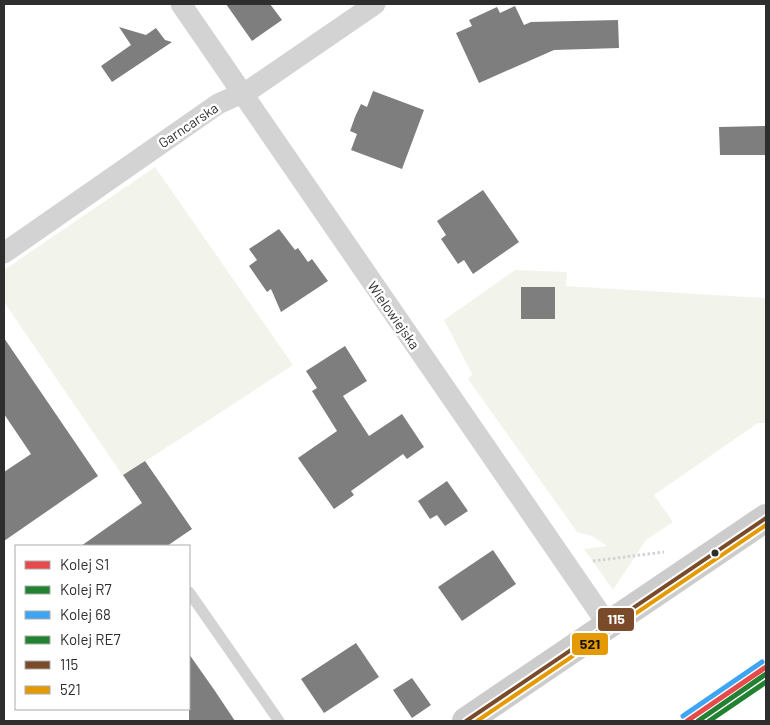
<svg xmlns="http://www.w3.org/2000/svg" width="770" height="725" font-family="Barlow,sans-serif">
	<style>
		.green { fill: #f2f4ec }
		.building { fill: #7e7e7e }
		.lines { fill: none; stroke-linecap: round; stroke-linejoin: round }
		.path { stroke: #d3d3d3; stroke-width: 3; stroke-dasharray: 2.5 2.5; stroke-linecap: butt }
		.lane { stroke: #d3d3d3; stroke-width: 11 }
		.street { stroke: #d3d3d3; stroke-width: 21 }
		.secondary { stroke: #ccc; stroke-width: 28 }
		.bus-1-casing { stroke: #fff; stroke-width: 8 }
		.bus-2-casing { stroke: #fff; stroke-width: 8 }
		.bus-1 { stroke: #7a4b2a; stroke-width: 4 }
		.bus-2 { stroke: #e39a05; stroke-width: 4 }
		.rail-1-casing { stroke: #fff; stroke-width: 9 }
		.rail-2-casing { stroke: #fff; stroke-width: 9 }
		.rail-3-casing { stroke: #fff; stroke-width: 9 }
		.rail-4-casing { stroke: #fff; stroke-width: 9 }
		.rail-1 { stroke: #e74a4a; stroke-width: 5 }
		.rail-2 { stroke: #238132; stroke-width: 5 }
		.rail-3 { stroke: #3ea5f4; stroke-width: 5 }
		.rail-4 { stroke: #238132; stroke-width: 5 }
		.bus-dot { fill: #2e2e2e; stroke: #fff; stroke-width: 2 }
		.labels { text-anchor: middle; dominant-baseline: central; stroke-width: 5; stroke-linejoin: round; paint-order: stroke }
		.street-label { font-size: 14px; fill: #2e2e2e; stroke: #fff }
		.line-badge { stroke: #fff; stroke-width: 2 }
		.badge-label { font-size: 14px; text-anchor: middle; font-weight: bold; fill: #fff }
		.pale-badge-label { font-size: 14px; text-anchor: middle; font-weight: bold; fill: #111 }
	</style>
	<rect width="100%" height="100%" fill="#fff"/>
	<g class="green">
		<polygon points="155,167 293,365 123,476 4,302 4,270"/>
		<polygon points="515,270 567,272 566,286 766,298 766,423 758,423 654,495 673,522 646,540 613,590 584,549 607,546 592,536 577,532 468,379 472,374 444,320"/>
	</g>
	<g class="building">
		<polygon points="226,4 270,4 282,20 252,41"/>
		<polygon points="515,6 524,25 531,22 618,20 619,48 554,50 479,83 456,33 472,26 469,20 497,7 500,13"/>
		<polygon points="119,27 146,35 156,28 165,40 172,42 112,82 101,66 131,45"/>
		<polygon points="373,91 424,110 402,169 351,150 357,134 350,131 355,117 361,104 367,107"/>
		<polygon points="765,126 765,155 720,155 719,127"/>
		<polygon points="483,190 519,242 473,274 464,260 458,264 441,239 446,235 437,221"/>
		<polygon points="279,229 295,250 298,248 308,262 312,259 328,281 281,312 271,289 267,292 249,266 257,260 249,249"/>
		<rect x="521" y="287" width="34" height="32"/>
		<polygon points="4,338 98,476 4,541 4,472 31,454 4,414"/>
		<polygon points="345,346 367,381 343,396 369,436 402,414 424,447 407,459 403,454 351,491 354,495 334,509 298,458 337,431 312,391 317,388 306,371"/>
		<polygon points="145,461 192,529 167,546 81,546 142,503 123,475"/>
		<polygon points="447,481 468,511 445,526 437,515 430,519 418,501"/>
		<polygon points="493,550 516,584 462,621 438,587"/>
		<polygon points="356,643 379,677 324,713 301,679"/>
		<polygon points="189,654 215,691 235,721 189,721"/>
		<polygon points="412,678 431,705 412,718 393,690"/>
	</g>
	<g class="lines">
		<polyline class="path" points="593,561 664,552"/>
		<polyline class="lane" points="189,592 279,721"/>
		<g class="street">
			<polyline points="181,4 608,625"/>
			<polyline points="4,253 218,104 251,89 375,4"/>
		</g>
		<polyline class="secondary" points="466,721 766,518"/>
		<defs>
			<polyline id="bus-1" points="466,721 766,518"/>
			<polyline id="bus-2" points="477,721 766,525"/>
		</defs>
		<use href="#bus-1" class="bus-1-casing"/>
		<use href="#bus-2" class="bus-2-casing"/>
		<use href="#bus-1" class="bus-1"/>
		<use href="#bus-2" class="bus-2"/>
		<defs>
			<polyline id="rail-1" points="687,721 766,667"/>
			<polyline id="rail-2" points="698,721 766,674"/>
			<polyline id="rail-3" points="683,716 762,662"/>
			<polyline id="rail-4" points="709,721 766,682"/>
		</defs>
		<use href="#rail-1" class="rail-1-casing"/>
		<use href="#rail-2" class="rail-2-casing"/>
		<use href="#rail-3" class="rail-3-casing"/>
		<use href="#rail-4" class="rail-4-casing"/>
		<use href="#rail-1" class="rail-1"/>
		<use href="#rail-2" class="rail-2"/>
		<use href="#rail-3" class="rail-3"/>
		<use href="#rail-4" class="rail-4"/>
	</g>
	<circle class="bus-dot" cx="715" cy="553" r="4.5"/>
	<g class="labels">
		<g class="street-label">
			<text transform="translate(188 125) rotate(-34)">Garncarska</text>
			<text transform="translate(394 315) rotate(55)">Wielowiejska</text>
		</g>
	</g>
	<g class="line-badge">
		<rect x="597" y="607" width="38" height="25" rx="5" fill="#7a4b2a"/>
		<rect x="571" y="632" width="38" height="24" rx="5" fill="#e39a05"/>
	</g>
	<g class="badge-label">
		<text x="616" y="624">115</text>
	</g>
	<g class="pale-badge-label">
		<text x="590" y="649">521</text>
	</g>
	<rect width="770" height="725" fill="none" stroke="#2e2e2e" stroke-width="10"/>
	<rect x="15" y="545" width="175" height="165" fill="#ffffff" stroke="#ababab"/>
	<rect x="25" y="561" width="25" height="8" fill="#e74a4a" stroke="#ababab"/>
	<text x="60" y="570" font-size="15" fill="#2e2e2e">Kolej S1</text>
	<rect x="25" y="586" width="25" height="8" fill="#238132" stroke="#ababab"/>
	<text x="60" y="595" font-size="15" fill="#2e2e2e">Kolej R7</text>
	<rect x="25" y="611" width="25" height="8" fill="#3ea5f4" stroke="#ababab"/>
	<text x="60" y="620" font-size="15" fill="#2e2e2e">Kolej 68</text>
	<rect x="25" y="636" width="25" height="8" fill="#238132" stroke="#ababab"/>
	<text x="60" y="645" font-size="15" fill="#2e2e2e">Kolej RE7</text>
	<rect x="25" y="661" width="25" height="8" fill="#7a4b2a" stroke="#ababab"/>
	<text x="60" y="670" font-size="15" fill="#2e2e2e">115</text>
	<rect x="25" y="686" width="25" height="8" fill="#e39a05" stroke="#ababab"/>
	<text x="60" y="695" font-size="15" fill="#2e2e2e">521</text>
</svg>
